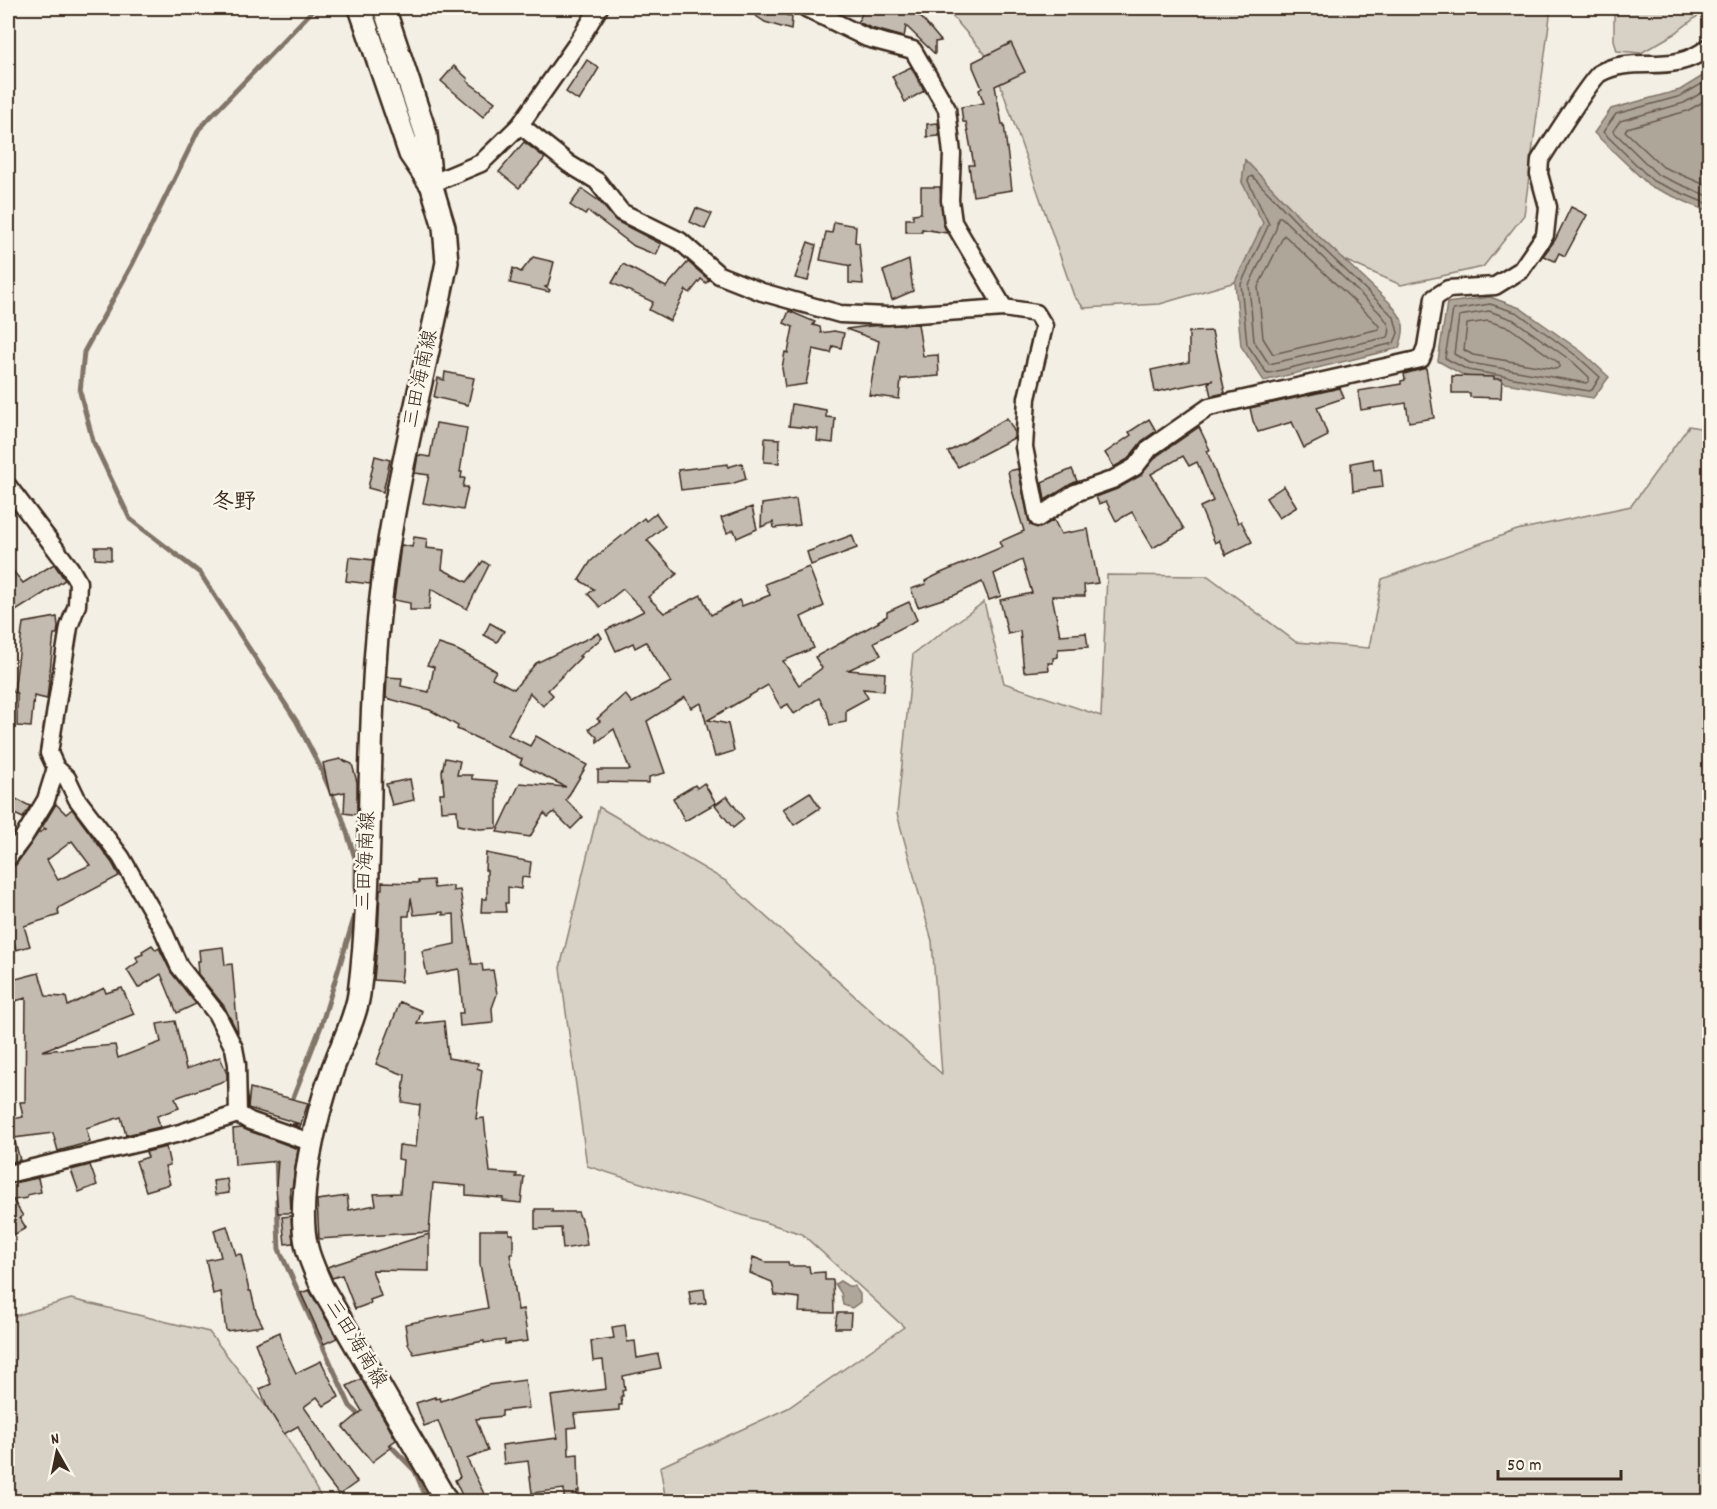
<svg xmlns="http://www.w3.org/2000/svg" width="1717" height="1509" font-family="Dekko,'Klee One',sans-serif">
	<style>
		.green { fill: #d8d1c6; stroke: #8a7e72; stroke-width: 1.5 }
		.water { fill: #afa69a; stroke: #817468; stroke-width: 1.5 }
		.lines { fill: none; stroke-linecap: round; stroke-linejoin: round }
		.shore { stroke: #695c50; stroke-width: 1.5 }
		.stream { stroke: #817468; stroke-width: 5 }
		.building { fill: #c3bbb0; stroke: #3b2a1e; stroke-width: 1.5; fill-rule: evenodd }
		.minor-casing { stroke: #3b2a1e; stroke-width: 21 }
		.major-casing { stroke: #3b2a1e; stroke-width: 26 }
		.minor { stroke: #fbf7ec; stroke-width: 16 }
		.major { stroke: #fbf7ec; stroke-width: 21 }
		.labels { text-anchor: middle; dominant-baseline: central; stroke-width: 5; stroke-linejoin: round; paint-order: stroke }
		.street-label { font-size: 20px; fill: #3b2a1e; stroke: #fbf7ec }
		.quarter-label { font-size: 22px; font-weight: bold; fill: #3b2a1e; stroke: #fbf7ec }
	</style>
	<rect width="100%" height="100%" fill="#f3efe4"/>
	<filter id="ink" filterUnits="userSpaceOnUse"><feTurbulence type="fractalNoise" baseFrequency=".0167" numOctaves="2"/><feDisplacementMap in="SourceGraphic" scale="12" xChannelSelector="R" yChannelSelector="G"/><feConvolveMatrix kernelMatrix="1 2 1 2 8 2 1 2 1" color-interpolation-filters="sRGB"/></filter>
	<g filter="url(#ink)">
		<g class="green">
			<polygon points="945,8 1551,8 1524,215 1483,267 1401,285 1344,260 1312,230 1245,160 1242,182 1264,223 1235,282 1160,304 1084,308 1074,296 993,63"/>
			<polygon points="1614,8 1708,8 1674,34 1641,53 1617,51 1614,40"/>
			<polygon points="1689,426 1710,430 1709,1501 666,1501 660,1467 788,1408 904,1327 802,1234 587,1166 560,968 599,807 726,881 942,1074 932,941 897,814 913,654 984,602 1004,683 1101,716 1107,575 1208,576 1296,642 1369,648 1382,579 1517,530 1631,506"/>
			<polygon points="71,1299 209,1332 279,1423 323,1501 8,1502 8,1318"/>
		</g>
		<g class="water">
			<polygon points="1709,72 1709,212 1650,186 1594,133 1611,109 1680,90"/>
			<path d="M1245,160L1312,230L1389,302C1404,319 1407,326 1399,348L1264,381L1241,346L1235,282L1263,223L1242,182Z"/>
			<polygon points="1490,297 1520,308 1582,352 1609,377 1593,398 1465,376 1438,361 1447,303"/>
			<polygon points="840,1281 848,1286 854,1286 860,1294 860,1302 852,1308 843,1305 841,1293 835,1284"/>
		</g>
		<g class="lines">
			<g class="shore">
				<polyline points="1710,79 1681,96 1616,114 1603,132 1653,181 1710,205"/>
				<polyline points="1710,88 1684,103 1620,121 1613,131 1658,175 1710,197"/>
				<polyline points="1710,98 1687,111 1627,128 1625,131 1663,167 1710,187"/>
				<polygon points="1252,176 1308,234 1394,317 1398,333 1394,343 1269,373 1266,372 1247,344 1241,284 1269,224 1248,181 1249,178"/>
				<path d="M1278,217H1281L1379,312C1385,319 1393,327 1388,337L1269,364L1254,341L1249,285L1276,229Z"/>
				<polygon points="1284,235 1372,318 1379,326 1379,329 1273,354 1263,338 1258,287"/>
				<polygon points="1490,304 1518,313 1578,357 1600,377 1592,390 1589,391 1468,370 1445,358 1453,310"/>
				<polygon points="1489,311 1514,320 1573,362 1589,377 1589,381 1586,383 1470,363 1454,354 1459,316"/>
				<polygon points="1488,321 1510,328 1559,363 1559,367 1556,369 1473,355 1464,350 1467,324"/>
			</g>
			<g class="stream">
				<polyline points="291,1103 321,1026 356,912 356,861 342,817 320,767 297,722 200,573 130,519 93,441 80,392 84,352 133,263 199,129 315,8"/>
				<polyline points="276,1155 277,1185"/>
				<polyline points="277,1200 279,1249 350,1406 364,1419"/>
				<polyline points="385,1440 415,1471 428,1502"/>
			</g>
		</g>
		<g class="building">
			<polygon points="744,8 784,8 780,13 792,17 791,30 765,22"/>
			<polygon points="865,8 913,8 941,41 935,42 935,54 906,26 904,37 871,28 858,22"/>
			<polygon points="1011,43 1025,72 995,86 1002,124 1004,124 1012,190 973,196 969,165 974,165 966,122 963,122 961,107 984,103 979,90 982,88 973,67 973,62"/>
			<polygon points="587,60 599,68 579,101 566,92"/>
			<polygon points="454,66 468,79 467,81 495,102 483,117 441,81"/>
			<polygon points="911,67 924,91 905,102 892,76"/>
			<polygon points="938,123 939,136 927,137 927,124"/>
			<polygon points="524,142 545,158 519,188 499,172"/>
			<polygon points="921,187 940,187 943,223 947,233 922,229 922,232 906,232 906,219 913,219 913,214 921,213"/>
			<polygon points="582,189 599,201 616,221 661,244 656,255 634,246 588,211 585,215 570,205"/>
			<polygon points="1571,207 1587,215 1565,256 1559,253 1555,261 1543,256 1555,240"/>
			<polygon points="696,208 712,214 705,229 690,222"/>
			<polygon points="834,222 856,226 855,242 859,243 863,284 849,283 849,266 852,266 820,260 826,232 832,233"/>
			<polygon points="808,242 816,245 808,281 795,278"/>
			<polygon points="533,257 554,262 548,286 545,287 550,290 549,292 510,283 513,268 521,272"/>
			<polygon points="909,260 913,291 892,300 883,271"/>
			<polygon points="688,262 709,280 706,283 701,279 690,293 686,290 670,321 649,310 653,302 612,283 623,264 666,287"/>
			<polygon points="789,311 815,322 813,325 820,327 821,333 834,331 844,333 841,348 833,346 831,353 813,349 806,384 785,387 782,368 785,352 788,353 793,327 784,323"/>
			<polygon points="918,324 923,356 938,355 939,376 901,379 899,399 869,395 879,341 846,329 870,326"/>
			<polygon points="1212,331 1225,393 1211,396 1208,383 1213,380 1155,392 1151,370 1189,362 1189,332"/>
			<polygon points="1426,368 1434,418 1409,422 1406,403 1361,410 1358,391 1401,384 1401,381 1405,380 1404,374"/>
			<polygon points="445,372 474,378 468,405 434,397 438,378 444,380"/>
			<polygon points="1452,376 1494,377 1494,379 1502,379 1501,398 1470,397 1470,393 1452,393"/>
			<polygon points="1340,388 1344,398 1317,407 1328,436 1304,448 1292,422 1258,432 1253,421 1250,408"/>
			<polygon points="792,404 826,410 826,417 835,418 833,443 817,441 818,429 789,426"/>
			<polygon points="1007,418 1014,431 1014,438 958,467 948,452"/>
			<polygon points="1149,419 1156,431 1142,441 1128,459 1114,467 1105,453 1131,435 1129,432"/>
			<polygon points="436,423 467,428 460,472 462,472 461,478 465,478 463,487 468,487 463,510 423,503 429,475 415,473 418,455 430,457"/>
			<polygon points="1199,427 1210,450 1207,451 1219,482 1238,523 1241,521 1252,542 1226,555 1219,540 1215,543 1200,507 1213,501 1197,462 1189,466 1183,456 1151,474 1184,529 1153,548 1132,512 1116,521 1106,501 1099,504 1096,497 1117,489 1140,476 1157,456"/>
			<polygon points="765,438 780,439 779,463 764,462"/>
			<polygon points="375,456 390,460 383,492 368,488"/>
			<polygon points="1373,459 1374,470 1381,469 1383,487 1353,491 1351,463"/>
			<polygon points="742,463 746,479 731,484 681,490 678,470 728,464 728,467"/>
			<polygon points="1018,469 1030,525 1040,528 1054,520 1061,534 1088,529 1098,583 1084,585 1085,596 1052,596 1060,635 1086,633 1088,647 1058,649 1058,657 1053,658 1053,663 1048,663 1049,670 1024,672 1020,631 1008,634 1000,600 1032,593 1022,560 994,574 1001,596 989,600 982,582 955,595 918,607 911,589 926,584 925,581 941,573 1002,547 999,542 1024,531 1012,490 1008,471"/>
			<polygon points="1072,469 1077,481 1045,500 1042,482"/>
			<polygon points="1284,486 1297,507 1279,518 1266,498"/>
			<polygon points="796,499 800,525 774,528 773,522 761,527 762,504"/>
			<polygon points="752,507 757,529 737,538 734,530 727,533 721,518"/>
			<polygon points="656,513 665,526 647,540 677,574 648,597 664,613 701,595 711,615 739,600 742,606 770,595 765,584 809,567 824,606 801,617 814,648 783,661 799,685 822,668 815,657 879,622 878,621 887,616 887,612 909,602 917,620 874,642 881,655 848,670 885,673 884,691 863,689 868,698 846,710 846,722 830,725 827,712 819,698 794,714 788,704 781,708 768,685 708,720 728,724 734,751 715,757 701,703 691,708 685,697 647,721 665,773 649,777 649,783 598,782 598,770 630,770 614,729 597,742 597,737 589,729 600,721 597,719 625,694 632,703 671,682 646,642 635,648 633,643 616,651 606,630 644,611 623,589 600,607 588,594 594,589 579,580 591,561 644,518 646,521"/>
			<polygon points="852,535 857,548 811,565 807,552"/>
			<polygon points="414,537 427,539 426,548 444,550 442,569 467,582 483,561 489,565 467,609 431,589 429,610 410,610 410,603 394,600 401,545 412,547"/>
			<polygon points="95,547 111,547 111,560 95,559"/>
			<polygon points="349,557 373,560 370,584 346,581"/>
			<polygon points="54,564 65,580 8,616 8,565 23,583"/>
			<polygon points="57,617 58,627 57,634 54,634 47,699 34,696 31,727 17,726 17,693 14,692 23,623"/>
			<polygon points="490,623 504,631 497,642 484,635"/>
			<polygon points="599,633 602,638 579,656 581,657 548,690 553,695 543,706 530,693 508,735 530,746 536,736 587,765 566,800 583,817 571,829 554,812 548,817 544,813 530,837 497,832 520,783 566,787 520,764 522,759 457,729 458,726 430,710 386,698 387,677 402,678 401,686 429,692 434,667 427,665 439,644 457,650 486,665 496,671 492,678 514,689 536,663"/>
			<polygon points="445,758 460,761 457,775 472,775 472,779 497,781 497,828 480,829 458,825 457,810 441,811 440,793 444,793 442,771"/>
			<polygon points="340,759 352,764 357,782 357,815 344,813 345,792 330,795 323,763"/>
			<polygon points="410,779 414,800 392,805 386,784"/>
			<polygon points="704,783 716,803 685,821 673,798 695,785 697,788"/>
			<polygon points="810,792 820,808 794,825 783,809"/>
			<polygon points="8,795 30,806 23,818 8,811"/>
			<polygon points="727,796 744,819 733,828 715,805"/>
			<path d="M56,804L66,814L72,809L112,863L119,876L60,907L58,910L59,915L24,926L30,946L16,950L8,918V868L16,865L38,833L46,829L42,827ZM72,841L90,865L58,880L47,860Z"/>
			<polygon points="486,853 531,862 529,878 522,877 521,889 508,887 508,903 505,903 506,912 481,912 482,899 487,899 487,870 485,870"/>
			<polygon points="433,880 434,888 453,886 453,891 460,890 472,964 482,964 483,971 493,970 497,994 492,1008 493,1023 460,1026 459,1013 463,1013 459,969 427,975 422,951 455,944 454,914 443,915 443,912 414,915 411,898 409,916 403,916 403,962 401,982 374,980 378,936 380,889 382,889 382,882 419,883 418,881"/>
			<polygon points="152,945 156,950 159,948 171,972 196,1004 177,1013 161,974 138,988 127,970 138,962 136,957 143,954 142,951"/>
			<polygon points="223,947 225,965 232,964 238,1033 224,1006 198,974 197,961 200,961 199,950"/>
			<polygon points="39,973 46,996 66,997 68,1006 104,988 106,993 122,988 134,1014 42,1051 115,1045 118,1058 161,1042 157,1024 175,1021 186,1069 220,1057 227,1074 227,1080 175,1098 179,1108 157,1116 160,1127 126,1135 121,1117 86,1128 90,1142 58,1151 53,1133 14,1138 20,1160 8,1163 8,1120 23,1117 20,1102 25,1102 26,998 8,1003 8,981"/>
			<polygon points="400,1002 422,1011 417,1024 444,1021 448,1058 478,1063 477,1068 482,1070 476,1119 484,1118 490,1172 517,1174 516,1177 524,1177 521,1203 503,1201 503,1198 466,1195 466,1186 433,1183 429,1232 319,1239 317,1200 347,1196 349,1210 376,1205 374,1194 400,1193 403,1160 398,1159 399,1145 416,1147 420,1105 402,1102 405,1075 376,1064"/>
			<polygon points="250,1088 308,1103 300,1127 292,1124 300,1124 248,1108"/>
			<polygon points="242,1128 298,1149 292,1188 290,1188 291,1213 278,1213 276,1186 278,1161 235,1165 233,1129"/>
			<polygon points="166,1147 170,1165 165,1166 170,1184 146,1191 136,1161 148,1157 146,1152"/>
			<polygon points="90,1165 97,1185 79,1192 71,1170"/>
			<polygon points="38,1178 41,1192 27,1195 27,1198 13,1200 23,1216 20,1218 26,1228 8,1238 8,1184"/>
			<polygon points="227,1179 229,1193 215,1195 213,1181"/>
			<polygon points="535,1209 552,1209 552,1212 578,1212 584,1227 587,1245 563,1249 561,1228 535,1229"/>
			<polygon points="291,1216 293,1243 285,1244 282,1217"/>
			<polygon points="227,1226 236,1255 241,1254 249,1291 251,1291 256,1312 263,1326 226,1331 221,1292 213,1294 206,1260 221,1257 214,1230"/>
			<polygon points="480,1230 509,1230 509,1234 513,1234 513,1254 510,1254 518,1310 523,1309 528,1341 505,1344 505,1340 484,1343 484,1341 414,1354 408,1344 405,1324 488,1308 480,1264"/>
			<polygon points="429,1234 429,1271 372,1270 381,1296 370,1300 371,1303 355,1309 342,1275 332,1278 327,1267"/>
			<polygon points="753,1257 766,1262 788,1262 789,1266 809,1266 810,1273 825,1272 825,1280 833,1280 834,1313 799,1312 800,1298 775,1295 772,1282 750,1273"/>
			<polygon points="704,1289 706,1303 691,1305 689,1291"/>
			<polygon points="309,1290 311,1293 337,1338 324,1344 301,1293"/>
			<polygon points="837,1313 851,1313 850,1328 835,1328"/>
			<polygon points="625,1325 627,1342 635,1341 637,1358 658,1354 661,1368 623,1376 625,1390 622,1391 623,1396 621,1396 622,1405 619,1405 619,1410 574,1414 576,1427 568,1428 569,1455 578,1454 579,1492 577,1491 577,1502 564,1502 564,1489 532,1493 528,1461 504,1464 502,1445 557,1438 551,1396 606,1389 603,1360 593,1361 591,1341 614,1338 612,1327"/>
			<polygon points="280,1332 283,1346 296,1373 321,1361 339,1397 324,1406 317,1397 304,1407 357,1482 339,1495 320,1470 298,1426 284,1434 267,1407 260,1389 271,1384 255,1343"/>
			<polygon points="361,1379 396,1440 389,1445 392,1447 372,1462 343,1427 362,1411 347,1386"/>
			<polygon points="525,1380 529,1408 502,1411 502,1416 476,1419 488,1451 467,1459 488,1502 465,1502 455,1480 460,1477 438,1421 424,1426 416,1403 435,1397 436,1399 440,1398 441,1401 488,1385"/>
		</g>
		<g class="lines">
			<defs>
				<g id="minor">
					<polyline points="806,8 867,38 913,50 947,109 952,154 950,200 953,222 1004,308"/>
					<path d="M520,125L569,164L597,181L621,212L680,241L719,275L762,292L840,314L888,316L1004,308L1036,313L1044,326L1027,398L1024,447L1038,518L1075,493L1112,480L1135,467L1150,448L1209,407L1421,359L1426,347L1434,298L1448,289L1495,286L1521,270L1545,235L1548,207L1539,174L1540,160C1549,146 1591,79 1600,73C1636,53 1672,78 1710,46"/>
					<polyline points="431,184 481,163 520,125 576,45 599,8"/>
					<polyline points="8,486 70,568 78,582 77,605 69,627 49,753 56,768 67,778 77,799 121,857 163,930 179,966 216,1013 234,1048 237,1064 238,1114 250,1121 313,1143"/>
					<polyline points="8,858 23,838 46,800 56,768"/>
					<polyline points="8,1174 180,1133 238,1114"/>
				</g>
				<g id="major">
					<polyline points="360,8 410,154 429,182"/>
					<path d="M384,8L426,134L431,184L444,227L447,262C422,387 387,511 377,638C366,756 374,876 359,994C356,1017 341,1046 333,1068C316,1116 295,1199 307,1248C310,1261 317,1275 322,1287L447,1502"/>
				</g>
			</defs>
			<use href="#minor" class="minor-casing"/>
			<use href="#major" class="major-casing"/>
			<use href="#minor" class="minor"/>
			<use href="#major" class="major"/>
		</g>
	</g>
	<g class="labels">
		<g class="street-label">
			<text transform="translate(422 379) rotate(-78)">三田海南線</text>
			<text transform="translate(367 861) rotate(-87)">三田海南線</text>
			<text transform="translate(355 1344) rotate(59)">三田海南線</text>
		</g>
		<g class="quarter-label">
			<text x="234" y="503">冬野</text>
		</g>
	</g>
	<rect width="1717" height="1509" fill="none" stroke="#fbf7ec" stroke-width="30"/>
	<rect x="15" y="15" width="1687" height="1479" fill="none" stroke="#3b2a1e" stroke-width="2" filter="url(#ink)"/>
	<g transform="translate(57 1452) rotate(351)" stroke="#fbf7ec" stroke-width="4.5" paint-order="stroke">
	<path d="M0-4.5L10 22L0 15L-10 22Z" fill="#3b2a1e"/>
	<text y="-9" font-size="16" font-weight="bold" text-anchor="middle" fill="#3b2a1e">N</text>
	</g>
	<path d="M1498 1470v9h123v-9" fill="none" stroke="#3b2a1e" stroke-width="3"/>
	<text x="1507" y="1470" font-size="18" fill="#3b2a1e" stroke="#fbf7ec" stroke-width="4.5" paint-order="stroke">50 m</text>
</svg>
